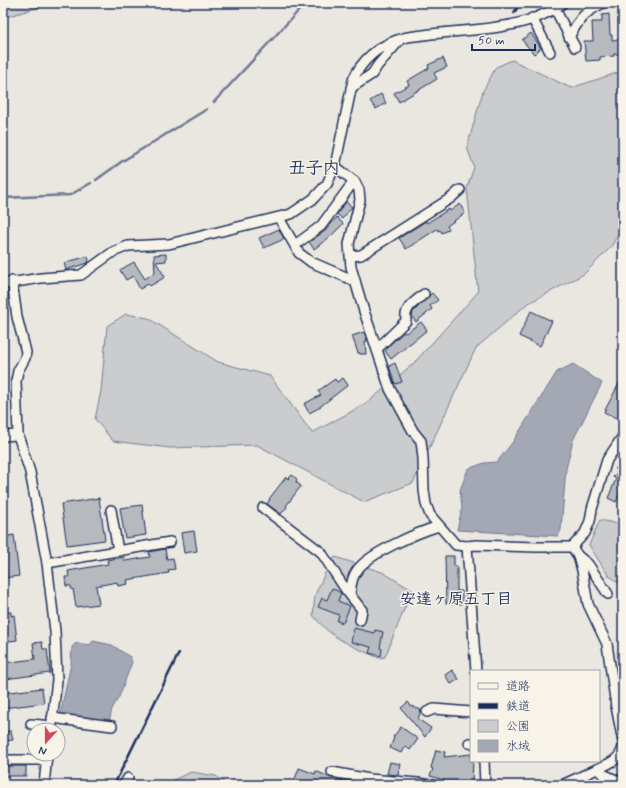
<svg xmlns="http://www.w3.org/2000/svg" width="626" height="788" font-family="Mynerve,'Klee One',sans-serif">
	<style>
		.green { fill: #cbcccd; stroke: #737e96 }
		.water { fill: #a3a8b4; stroke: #6d7892 }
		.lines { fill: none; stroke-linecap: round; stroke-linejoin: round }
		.stream { stroke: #6d7892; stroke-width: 2.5 }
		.building { fill: #b6babf; stroke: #1b2f5e }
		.minor-casing { stroke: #1b2f5e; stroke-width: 12 }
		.minor { stroke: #f7f3e8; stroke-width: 9 }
		.rail { stroke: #1b2f5e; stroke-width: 2.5 }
		.labels { text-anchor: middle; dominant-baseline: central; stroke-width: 3; stroke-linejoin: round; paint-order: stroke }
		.neighbourhood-label { font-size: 16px; font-weight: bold; fill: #1b2f5e; stroke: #f7f3e8 }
		.quarter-label { font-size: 17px; font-weight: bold; fill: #1b2f5e; stroke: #f7f3e8 }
	</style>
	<rect width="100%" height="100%" fill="#eae7e0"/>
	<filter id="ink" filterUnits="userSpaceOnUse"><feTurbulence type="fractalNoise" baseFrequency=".025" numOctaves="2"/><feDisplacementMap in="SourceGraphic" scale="8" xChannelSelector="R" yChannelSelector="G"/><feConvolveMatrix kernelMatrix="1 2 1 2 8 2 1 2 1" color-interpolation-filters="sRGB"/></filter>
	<g filter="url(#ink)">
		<g class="green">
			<polygon points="3,3 54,3 9,16 3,17"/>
			<polygon points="512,60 571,88 623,71 623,226 611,247 584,274 527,304 476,348 413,483 364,502 257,445 170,448 113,441 95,419 101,391 107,326 126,314 148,318 218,362 270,376 312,433 367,403 414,363 478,292 467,188 474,167 467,147 483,91 496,67"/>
			<polygon points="600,520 623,525 623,586 608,575 589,545"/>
			<path d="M335,557L382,572L412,590L385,657L379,658C352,646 331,639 313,615L315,595L325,573Z"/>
			<polygon points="191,772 216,776 227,785 170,785 173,780"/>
		</g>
		<g class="water">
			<polygon points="573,364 602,383 573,440 566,469 561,530 558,536 457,530 462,508 460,490 468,469 484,463 497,462 512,443 557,372"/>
			<polygon points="93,641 112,645 130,657 132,662 119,697 112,709 109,722 60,715 71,664 72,647 76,643 90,645"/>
		</g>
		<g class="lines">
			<g class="stream">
				<polyline points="214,102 303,6 311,3"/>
				<polyline points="96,180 121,162 207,109"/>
				<polyline points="3,198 70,195 91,183"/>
			</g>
		</g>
		<g class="building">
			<polygon points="609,14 610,35 612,35 612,40 623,39 623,54 614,54 614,56 600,57 600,60 586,61 584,41 593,41 592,22 602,22 602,15"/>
			<polygon points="531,33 541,48 534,54 522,40"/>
			<polygon points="443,58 447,67 434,73 437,79 399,102 394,93 409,85 407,81 429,68 428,65"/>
			<polygon points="381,94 386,103 376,109 370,101"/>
			<polygon points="346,202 352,207 342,219 337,214"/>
			<polygon points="460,204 465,213 447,226 449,229 442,233 440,230 438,231 437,229 406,249 399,238 426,221 427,223 449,209 450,211"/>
			<polygon points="337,217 343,224 331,236 314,249 309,242 325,231"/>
			<polygon points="279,229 284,239 264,248 259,238"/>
			<polygon points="166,254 166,261 156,262 165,277 150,286 148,284 140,289 133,276 126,280 120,270 134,262 145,279 155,272 154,255"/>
			<polygon points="88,256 89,262 87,263 66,270 64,263"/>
			<polygon points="432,293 438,300 430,306 432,309 416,322 412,317 413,312"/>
			<polygon points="531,311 552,321 540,346 519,336"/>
			<polygon points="421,322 427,330 391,359 385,351 388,348 387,347 404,332 406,333"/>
			<polygon points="364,332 367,341 365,342 366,354 360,354 360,353 358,353 352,336"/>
			<polygon points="395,363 402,382 395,384 389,366"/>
			<polygon points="623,376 623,409 618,419 604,412"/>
			<polygon points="343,378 348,385 317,409 309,413 304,404 321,395 318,391 335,379 337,382"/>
			<polygon points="623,462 623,487 616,502 608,498 616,479 613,477 618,472 615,469"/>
			<polygon points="292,475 297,479 296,482 301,486 286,506 287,507 281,514 267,504 270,499 269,499 286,477 288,479"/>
			<polygon points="99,498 105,540 67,545 61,504"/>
			<polygon points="142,505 146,535 125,538 120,508"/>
			<polygon points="194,531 197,551 184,553 181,533"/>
			<polygon points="14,535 19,576 3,578 3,537"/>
			<polygon points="165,549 167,559 173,558 175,569 168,570 169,573 127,580 128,584 118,586 117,582 96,586 99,604 76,607 73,589 72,590 71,586 66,586 65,577 69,577 68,571 108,564 107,560 124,557 125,561 150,557 149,552"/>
			<polygon points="445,556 454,556 454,566 457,566 457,591 462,591 462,604 446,604"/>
			<polygon points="332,588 341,593 338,601 350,606 343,623 337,621 339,615 318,607 322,598 327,600"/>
			<polygon points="11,612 11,616 14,615 17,640 3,642 3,613"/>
			<polygon points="354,628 374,633 375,630 383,632 380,648 382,649 381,656 369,653 371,647 351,642"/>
			<polygon points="42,642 43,649 47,649 50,673 5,679 3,663 35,659 33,643"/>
			<polygon points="452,670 459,679 451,684 445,675"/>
			<polygon points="42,688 44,703 3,708 3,693"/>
			<polygon points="408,702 411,706 421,710 418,719 431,728 425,737 401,708"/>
			<polygon points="401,727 418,739 410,750 405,746 401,753 390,748 394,738 393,737"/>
			<polygon points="11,731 13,740 3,741 3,732"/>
			<polygon points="436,750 445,752 444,757 471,754 471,761 473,761 472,783 444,782 444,780 430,776 433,769 431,768"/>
			<polygon points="390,762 400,764 398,775 387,774"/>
			<rect x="4" y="766" width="22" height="10"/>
			<polygon points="299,768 315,774 316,771 331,778 338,779 351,785 311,785 295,779"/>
		</g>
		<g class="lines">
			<defs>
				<g id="minor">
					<polyline points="555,9 575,47"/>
					<polyline points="532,18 550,52"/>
					<path d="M569,37C581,17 582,14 603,3"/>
					<polyline points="351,88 372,74 378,65 399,41"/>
					<polyline points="335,166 355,182 359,190 360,200 349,244 351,267 363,308 390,389 413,431 421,441 423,458 424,490 426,504 430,515 456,545 467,546"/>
					<polyline points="279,218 299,253 311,262 355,281"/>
					<polyline points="295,245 321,226 354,181"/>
					<polyline points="351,256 361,255 451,198 460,190"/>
					<polyline points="12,281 17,317 26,352 25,358 18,371 16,381 18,435 30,472 47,563 55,631 57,680 51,730"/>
					<path d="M3,284L41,278L81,275L113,252L128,246L169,244L291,214L313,199L327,184L335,166L353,80C362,59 379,46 400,39C408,36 417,36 424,35C451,31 478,31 504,26C525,23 546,15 563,3"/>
					<path d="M377,349L406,321C404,307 414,303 424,294"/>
					<polyline points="3,436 18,435"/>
					<polyline points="263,508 321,552 346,590 362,610 360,620"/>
					<polyline points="111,510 118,551"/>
					<polyline points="572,547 578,556 582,570 588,604 607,644 616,706"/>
					<polyline points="578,556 588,564 608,594"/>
					<polyline points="47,563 170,542"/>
					<path d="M350,595C351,587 351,579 356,572C366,554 419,532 439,526"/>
					<polyline points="476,671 467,546 476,545 537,547 572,547 585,533 590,521 592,509 607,460 623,436"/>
					<polyline points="623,702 616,706 623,742"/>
					<polyline points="427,712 434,709 471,712"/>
					<polyline points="52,718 112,726"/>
					<polyline points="31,724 52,726"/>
					<polyline points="469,743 471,743"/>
					<polyline points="3,760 46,760"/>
					<polyline points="484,761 485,785"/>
					<path d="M597,769C608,764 621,760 623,746"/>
					<polyline points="332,772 369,779 418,783 431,785"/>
					<polyline points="44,785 47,755"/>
					<polyline points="124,785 128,778"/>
					<polyline points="562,785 597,769 603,774 623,783"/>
				</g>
			</defs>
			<use href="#minor" class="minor-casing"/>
			<use href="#minor" class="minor"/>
			<g class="rail">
				<polyline points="514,13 520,3"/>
				<polyline points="114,785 179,653"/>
			</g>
		</g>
	</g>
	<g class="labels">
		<g class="neighbourhood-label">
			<text x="456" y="599">安達ヶ原五丁目</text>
		</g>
		<g class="quarter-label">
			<text x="314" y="168">丑子内</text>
		</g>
	</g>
	<rect width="626" height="788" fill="none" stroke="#f7f3e8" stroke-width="16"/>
	<rect x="8" y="8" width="610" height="772" fill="none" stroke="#1b2f5e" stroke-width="1.5" filter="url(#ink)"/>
	<rect x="470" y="670" width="130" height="92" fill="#f7f3e8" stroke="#9fa5b1"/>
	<rect x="478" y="683" width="20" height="6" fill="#f7f3e8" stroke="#9fa5b1"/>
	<text x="506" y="690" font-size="12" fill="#1b2f5e">道路</text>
	<rect x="478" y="703" width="20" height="6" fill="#1b2f5e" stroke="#9fa5b1"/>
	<text x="506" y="710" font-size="12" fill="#1b2f5e">鉄道</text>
	<rect x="478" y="720" width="20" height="12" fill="#cbcccd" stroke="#9fa5b1"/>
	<text x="506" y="730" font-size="12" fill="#1b2f5e">公園</text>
	<rect x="478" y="740" width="20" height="12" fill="#a3a8b4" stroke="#9fa5b1"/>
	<text x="506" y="750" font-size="12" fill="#1b2f5e">水域</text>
	<g transform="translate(46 742) rotate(201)"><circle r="19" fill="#f7f3e8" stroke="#9fa5b1"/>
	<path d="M0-3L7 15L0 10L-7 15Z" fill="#d1495b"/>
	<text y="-6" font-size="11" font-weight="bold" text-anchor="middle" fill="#1b2f5e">N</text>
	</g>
	<path d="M472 44v6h63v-6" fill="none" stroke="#1b2f5e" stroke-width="2"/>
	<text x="478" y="44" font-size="12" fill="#1b2f5e" stroke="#f7f3e8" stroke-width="3" paint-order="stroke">50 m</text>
</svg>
